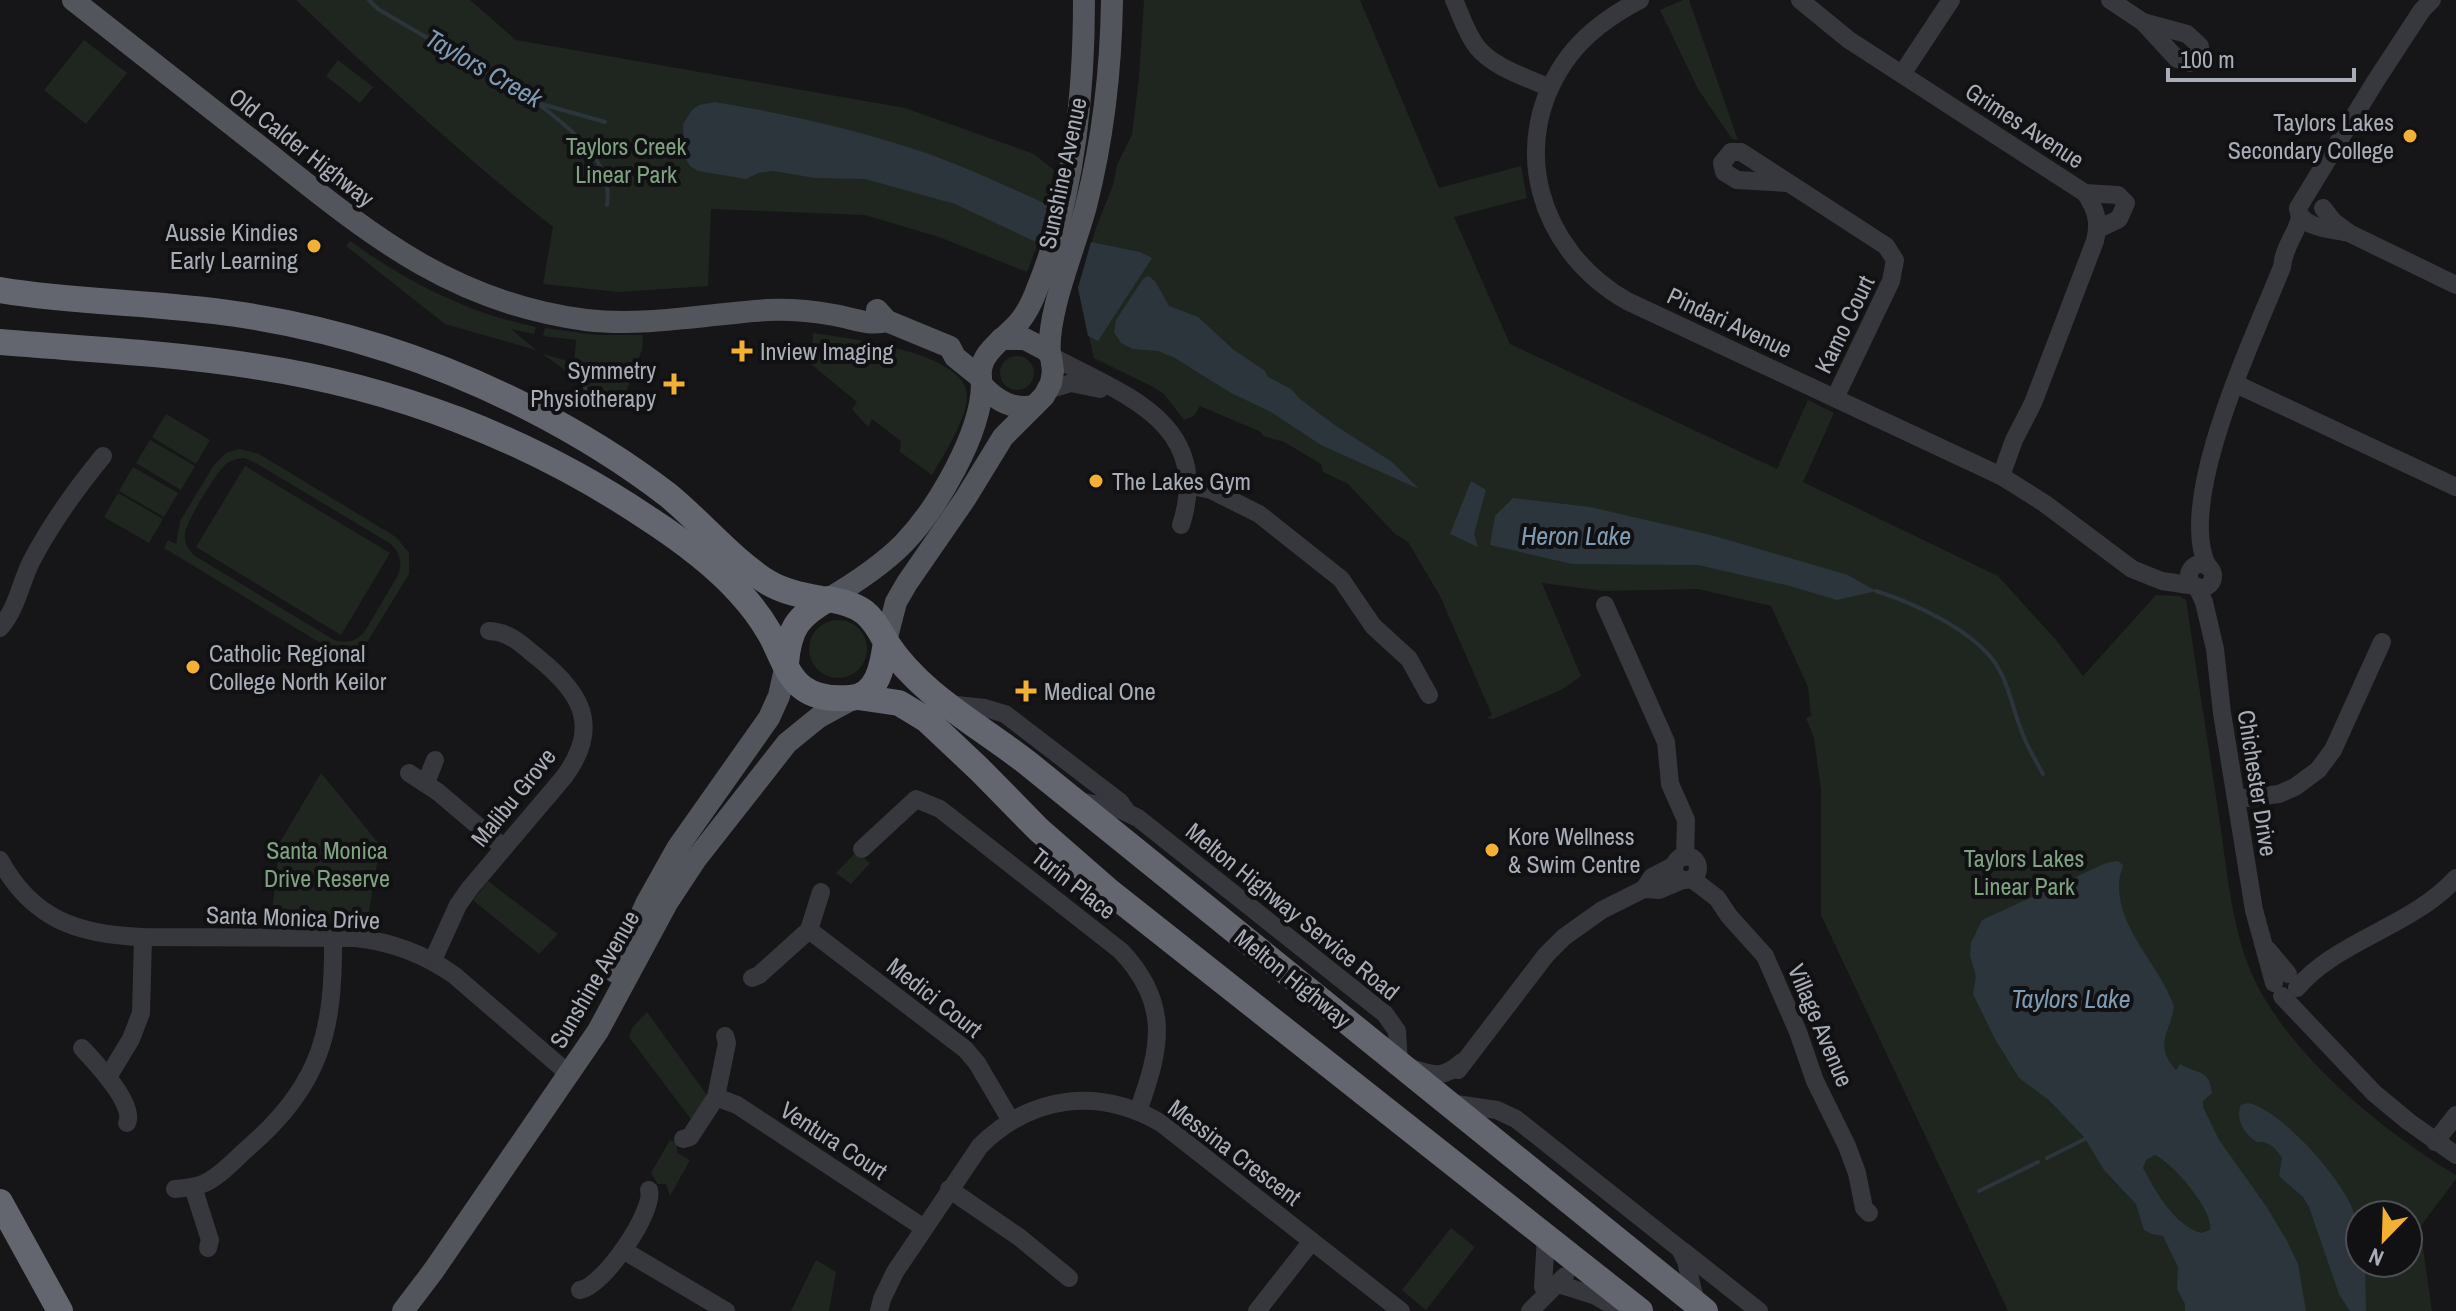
<svg xmlns="http://www.w3.org/2000/svg" width="2456" height="1311" font-family="'Archivo Narrow',sans-serif">
	<style>
		.green { fill: #1e261f; fill-rule: evenodd }
		.water { fill: #2c353c; fill-rule: evenodd }
		.lines { fill: none; stroke-linecap: round; stroke-linejoin: round }
		.stream { stroke: #2c353c; stroke-width: 4 }
		.minor { stroke: #37383d; stroke-width: 18 }
		.major { stroke: #53555c; stroke-width: 22 }
		.highway { stroke: #63666e; stroke-width: 26 }
		.poi-dot { fill: #f2b134; stroke: #111113; stroke-width: 3 }
		.labels { text-anchor: middle; dominant-baseline: central; stroke-width: 8; stroke-linejoin: round; paint-order: stroke }
		.poi-label { font-size: 24px; fill: #a8adb8; stroke: #111113; text-anchor: start }
		.street-label { font-size: 24px; fill: #a8adb8; stroke: #111113 }
		.park-label { font-size: 24px; fill: #7fa381; stroke: #111113 }
		.water-label { font-size: 26px; font-style: italic; fill: #7f9bb3; stroke: #111113 }
	</style>
	<rect width="100%" height="100%" fill="#161618"/>
	<g class="green">
		<path d="M296,0H470L516,40L905,108L1034,154L1054,170L1038,243L1027,272L939,237L865,215L711,209L708,286L619,292L543,284L553,227C463,156 379,79 296,0Z"/>
		<path d="M1144,0H1360L1439,188L1521,166L1527,198L1454,217L1510,344L1777,469L1808,400L1834,413L1803,482L1998,576L2057,641L2083,676L2156,595L2179,596L2186,600C2197,674 2209,749 2220,823C2228,877 2232,933 2256,983C2294,1059 2384,1132 2456,1175V1179L2420,1227L2432,1311H2008L1821,915V790L1814,738L1806,718L1811,716L1808,687L1771,606L1698,589L1604,591L1542,583L1581,676L1561,690L1493,719L1487,718L1492,715L1440,596L1408,542L1395,534L1348,484L1323,472L1321,464L1284,442L1263,436L1261,432L1200,406L1194,416L1184,420L1164,394L1155,388L1094,358L1078,288L1096,228L1113,185L1117,165L1132,135L1139,78ZM2360,1215H2408V1263H2360Z"/>
		<polygon points="1683,0 1689,0 1738,140 1732,139 1698,89 1660,10"/>
		<polygon points="84,40 127,73 86,124 44,90"/>
		<polygon points="338,60 373,87 360,103 326,76"/>
		<path d="M350,241C407,282 467,313 536,327L534,334L511,329L536,350L445,324L346,246Z"/>
		<polygon points="545,328 596,335 643,335 642,350 619,410 543,354 574,363 576,340 543,336"/>
		<path d="M813,333C846,338 966,352 967,395C968,417 943,456 932,475L900,452L901,441L872,419L868,427L852,409L857,402L811,364Z"/>
		<circle cx="1017" cy="373" r="17"/>
		<polygon points="166,414 210,440 196,464 152,437"/>
		<polygon points="150,440 195,466 181,490 136,463"/>
		<path d="M239,449L259,454L396,537L409,553V574L368,641L353,651L360,656L355,664L164,548L168,540L176,544L180,521L214,465L226,453ZM244,458L254,462L391,544C400,553 403,563 398,575L365,631C357,641 347,644 334,640L195,556C188,550 184,542 185,533C187,521 216,473 225,465C231,460 237,459 244,458Z"/>
		<polygon points="245,466 390,553 341,635 196,547"/>
		<polygon points="133,467 178,493 164,517 119,491"/>
		<polygon points="118,493 163,519 149,543 104,517"/>
		<circle cx="838" cy="649" r="29"/>
		<polygon points="321,773 380,845 367,924 271,922 280,842"/>
		<polygon points="856,852 870,863 851,884 836,873"/>
		<polygon points="488,881 558,934 539,954 473,900"/>
		<polygon points="647,1012 709,1098 693,1122 629,1037 632,1028"/>
		<polygon points="670,1140 677,1143 677,1153 690,1160 670,1196 666,1184 658,1184 651,1173"/>
		<polygon points="1451,1228 1475,1247 1426,1310 1402,1290"/>
		<polygon points="816,1260 836,1272 829,1311 791,1311"/>
	</g>
	<g class="water">
		<path d="M715,102C787,114 860,130 929,154C970,169 1009,187 1048,205L1038,243L955,204L865,179L815,178L773,171L758,173L746,179L698,171L690,166L684,156L683,124L692,110L699,105Z"/>
		<polygon points="1091,242 1140,252 1152,258 1098,341 1088,336 1078,288"/>
		<polygon points="1148,276 1155,281 1169,306 1198,317 1234,350 1265,371 1268,377 1291,389 1300,399 1336,426 1392,462 1419,489 1321,445 1271,412 1231,393 1175,358 1158,351 1133,349 1121,343 1114,332 1116,320 1143,279"/>
		<polygon points="1471,481 1486,490 1474,534 1478,547 1450,534"/>
		<polygon points="1513,498 1590,507 1711,535 1848,575 1876,591 1837,600 1790,586 1698,565 1572,564 1490,545 1495,516"/>
		<path d="M2118,861L2123,865C2122,871 2119,877 2119,884C2118,931 2160,964 2174,1007C2170,1033 2153,1045 2176,1070L2180,1064C2198,1075 2209,1068 2212,1093L2203,1101V1107L2219,1140L2266,1206L2287,1241L2298,1264L2306,1311H2185V1304L2177,1289L2178,1267L2163,1236L2152,1234L2144,1230L2136,1204L2104,1170L2084,1137L2049,1100L2019,1078L1995,1039L1973,994L1976,976L1970,956L1971,943L1982,920L2106,863ZM2155,1155C2172,1162 2215,1212 2210,1230L2201,1233C2174,1225 2156,1192 2143,1168L2146,1160Z"/>
		<path d="M2248,1103C2281,1109 2344,1181 2354,1213C2359,1229 2360,1247 2360,1263H2365L2366,1311H2350L2339,1294L2309,1207L2303,1197L2279,1176L2282,1158C2276,1149 2269,1140 2257,1142C2244,1134 2235,1119 2241,1105Z"/>
	</g>
	<g class="lines">
		<g class="stream">
			<polyline points="369,0 378,9 538,103 605,122"/>
			<path d="M541,106C571,129 614,162 607,205"/>
			<polyline points="585,387 589,407"/>
			<path d="M1876,591C1914,603 1968,628 1993,660C2009,682 2013,711 2023,735C2028,748 2036,761 2043,774"/>
			<polyline points="2047,1158 2085,1139"/>
			<polyline points="1979,1191 2038,1162"/>
		</g>
		<g class="minor">
			<path d="M1454,0C1461,15 1466,33 1477,47C1494,68 1526,77 1550,88"/>
			<path d="M1640,0C1613,14 1588,31 1569,56C1505,142 1539,251 1627,301L2001,476L2044,503L2132,569L2162,581L2196,586"/>
			<path d="M1800,0L1849,40L2085,193C2096,209 2100,222 2095,241L2033,403L2014,440L2001,476"/>
			<polyline points="2110,0 2143,22 2177,59 2190,63 2199,53 2200,46 2187,34 2143,22"/>
			<polyline points="1902,74 1951,0"/>
			<polyline points="1787,183 1737,180 1724,172 1722,163 1731,152 1741,152 1886,246 1895,260 1891,281 1835,398"/>
			<polyline points="2085,193 2118,195 2126,203 2119,219 2098,229"/>
			<polyline points="2323,208 2333,221 2349,233 2456,285"/>
			<path d="M2349,233C2332,229 2299,228 2298,208L2375,82L2422,10L2432,0"/>
			<path d="M1051,356C1122,394 1214,422 1181,525"/>
			<polyline points="2236,384 2456,487"/>
			<polyline points="1048,390 1071,383 1100,389"/>
			<polyline points="1187,485 1211,490 1259,514 1341,579 1373,626 1409,659 1429,695"/>
			<circle cx="2201" cy="576" r="12"/>
			<path d="M2208,567C2174,502 2256,333 2282,267C2284,245 2297,234 2300,217"/>
			<polyline points="2197,587 2204,602 2215,649 2222,713 2254,910 2274,983"/>
			<polyline points="1605,605 1666,742 1670,784 1686,820 1685,857"/>
			<path d="M0,628C18,607 20,583 32,560C52,522 76,489 103,456"/>
			<polyline points="946,704 985,708 1005,714 1120,802 1127,812"/>
			<polyline points="409,773 438,792 504,848"/>
			<polyline points="426,783 435,760"/>
			<polyline points="2236,799 2279,794 2295,787 2318,770 2333,750 2382,642"/>
			<path d="M1079,801L1119,809L1138,818L1385,1014L1397,1031L1399,1065C1428,1071 1438,1084 1462,1062"/>
			<path d="M862,849L916,799L940,809L1121,951C1171,1004 1161,1048 1138,1111"/>
			<circle cx="1686" cy="868" r="12"/>
			<path d="M0,860C32,919 78,935 143,937L356,938C392,942 424,954 454,975L569,1074"/>
			<polyline points="1692,879 1717,898 1729,916 1765,956 1798,1032 1815,1081 1847,1146 1857,1173 1864,1208 1869,1213"/>
			<polyline points="1644,889 1652,877 1675,865"/>
			<polyline points="809,930 965,1049 977,1063 1011,1121"/>
			<polyline points="2268,950 2288,974"/>
			<path d="M433,960L458,905L470,888L564,777C602,726 581,692 537,657C521,644 510,632 489,631"/>
			<polyline points="752,978 759,975 809,930 821,892"/>
			<path d="M2297,988C2336,941 2413,926 2456,878"/>
			<polyline points="2282,996 2374,1093 2409,1122 2456,1155"/>
			<path d="M82,1048C95,1062 136,1105 127,1123"/>
			<polyline points="1458,1070 1546,955 1564,937 1602,910 1644,889 1659,890 1683,880"/>
			<polyline points="108,1077 131,1039 141,1013 143,937"/>
			<polyline points="716,1097 737,1105 924,1228"/>
			<polyline points="1449,1103 1497,1110 1516,1119 1680,1249 1686,1261 1696,1304"/>
			<polyline points="683,1139 690,1137 716,1097 727,1043 725,1036"/>
			<polyline points="2435,1142 2456,1115"/>
			<polyline points="193,1187 210,1240 208,1248"/>
			<path d="M175,1189C183,1188 192,1188 200,1185C218,1179 235,1159 249,1147C321,1085 334,1030 333,938"/>
			<polyline points="949,1189 1019,1237 1069,1278"/>
			<polyline points="623,1250 726,1311"/>
			<polyline points="1683,1251 1759,1311"/>
			<polyline points="1558,1284 1596,1296 1621,1311"/>
			<polyline points="1543,1287 1546,1237"/>
			<path d="M580,1290C603,1287 655,1211 649,1190"/>
			<path d="M879,1311L882,1299L895,1272L980,1146C1032,1095 1098,1087 1161,1123L1401,1311"/>
			<polyline points="1257,1311 1312,1241"/>
			<polyline points="1530,1311 1565,1276"/>
		</g>
		<g class="major">
			<path d="M73,0C135,49 197,98 259,146C364,229 447,302 586,320C646,327 707,314 767,310C790,309 812,311 834,315C852,318 869,326 887,321"/>
			<polyline points="877,310 887,321 950,347 955,357 981,378"/>
			<path d="M1050,355C1046,314 1075,248 1086,206C1103,139 1111,69 1112,0"/>
			<path d="M1034,406C1012,410 997,401 982,385C974,353 1003,342 1020,321C1027,312 1033,300 1037,289C1074,199 1084,96 1084,0"/>
			<path d="M828,599C855,583 881,566 903,544C937,509 981,434 982,385"/>
			<polyline points="886,641 896,602 907,583 965,499 1003,437 1044,396 1051,383 1053,371 1051,356 1046,350 1025,339 1001,339"/>
			<polyline points="615,972 646,904 678,847 769,718 779,696 786,664"/>
			<polyline points="403,1311 434,1270 598,1031 667,903 696,859 787,743 819,717 854,698"/>
		</g>
		<g class="highway">
			<path d="M0,290C78,303 157,302 236,314C338,329 437,361 529,408C578,433 625,462 668,495C700,521 735,563 769,583C786,593 807,596 827,600"/>
			<path d="M0,342C84,349 170,353 253,366C394,387 528,438 646,517C680,539 713,563 740,593C751,605 761,618 769,632C780,650 786,676 803,688C816,698 835,699 850,698C878,697 883,664 886,642C871,613 862,605 828,599C798,616 789,628 786,663"/>
			<path d="M886,642C921,696 981,726 1030,765L1705,1311"/>
			<polyline points="858,697 899,703 927,720 979,769 1039,830 1110,892 1640,1311"/>
			<polyline points="0,1202 60,1311"/>
		</g>
	</g>
	<g class="poi-dot">
		<circle cx="2410" cy="136" r="8"/>
		<circle cx="314" cy="246" r="8"/>
		<path d="M738 339h8v8h8v8h-8v8h-8v-8h-8v-8h8z"/>
		<path d="M670 372h8v8h8v8h-8v8h-8v-8h-8v-8h8z"/>
		<circle cx="1096" cy="481" r="8"/>
		<circle cx="193" cy="667" r="8"/>
		<path d="M1022 679h8v8h8v8h-8v8h-8v-8h-8v-8h8z"/>
		<circle cx="1492" cy="850" r="8"/>
	</g>
	<g class="labels">
		<g class="poi-label">
			<text x="2394" y="122" text-anchor="end">Taylors Lakes<tspan x="2394" dy="28">Secondary College</tspan></text>
			<text x="298" y="232" text-anchor="end">Aussie Kindies<tspan x="298" dy="28">Early Learning</tspan></text>
			<text x="760" y="351">Inview Imaging</text>
			<text x="656" y="370" text-anchor="end">Symmetry<tspan x="656" dy="28">Physiotherapy</tspan></text>
			<text x="1112" y="481">The Lakes Gym</text>
			<text x="209" y="653">Catholic Regional<tspan x="209" dy="28">College North Keilor</tspan></text>
			<text x="1044" y="691">Medical One</text>
			<text x="1508" y="836">Kore Wellness<tspan x="1508" dy="28">&amp; Swim Centre</tspan></text>
		</g>
		<g class="street-label">
			<text transform="translate(2025 125) rotate(33)">Grimes Avenue</text>
			<text transform="translate(302 147) rotate(38)">Old Calder Highway</text>
			<text transform="translate(1062 173) rotate(-78)">Sunshine Avenue</text>
			<text transform="translate(1730 322) rotate(25)">Pindari Avenue</text>
			<text transform="translate(1844 324) rotate(-64)">Kamo Court</text>
			<text transform="translate(2258 783) rotate(81)">Chichester Drive</text>
			<text transform="translate(513 797) rotate(-51)">Malibu Grove</text>
			<text transform="translate(1074 883) rotate(38)">Turin Place</text>
			<text transform="translate(1293 911) rotate(39)">Melton Highway Service Road</text>
			<text transform="translate(293 917) rotate(2)">Santa Monica Drive</text>
			<text transform="translate(1293 978) rotate(39)">Melton Highway</text>
			<text transform="translate(594 979) rotate(-60)">Sunshine Avenue</text>
			<text transform="translate(935 997) rotate(38)">Medici Court</text>
			<text transform="translate(1821 1025) rotate(67)">Village Avenue</text>
			<text transform="translate(834 1140) rotate(33)">Ventura Court</text>
			<text transform="translate(1235 1152) rotate(37)">Messina Crescent</text>
		</g>
		<g class="park-label">
			<text x="626" y="146">Taylors Creek<tspan x="626" dy="28">Linear Park</tspan></text>
			<text x="327" y="850">Santa Monica<tspan x="327" dy="28">Drive Reserve</tspan></text>
			<text x="2024" y="858">Taylors Lakes<tspan x="2024" dy="28">Linear Park</tspan></text>
		</g>
		<g class="water-label">
			<text transform="translate(484 68) rotate(30)">Taylors Creek</text>
			<text x="1576" y="535">Heron Lake</text>
			<text x="2071" y="998">Taylors Lake</text>
		</g>
	</g>
	<g transform="translate(2384 1239) rotate(203)"><circle r="38" fill="#111113" stroke="#4d4f55" stroke-width="2"/>
	<path d="M0-6L14 30L0 20L-14 30Z" fill="#f2b134"/>
	<text y="-12" font-size="22" font-weight="bold" text-anchor="middle" fill="#a8adb8">N</text>
	</g>
	<path d="M2168 68v12h186v-12" fill="none" stroke="#a8adb8" stroke-width="4"/>
	<text x="2180" y="68" font-size="24" fill="#a8adb8" stroke="#111113" stroke-width="6" paint-order="stroke">100 m</text>
</svg>
